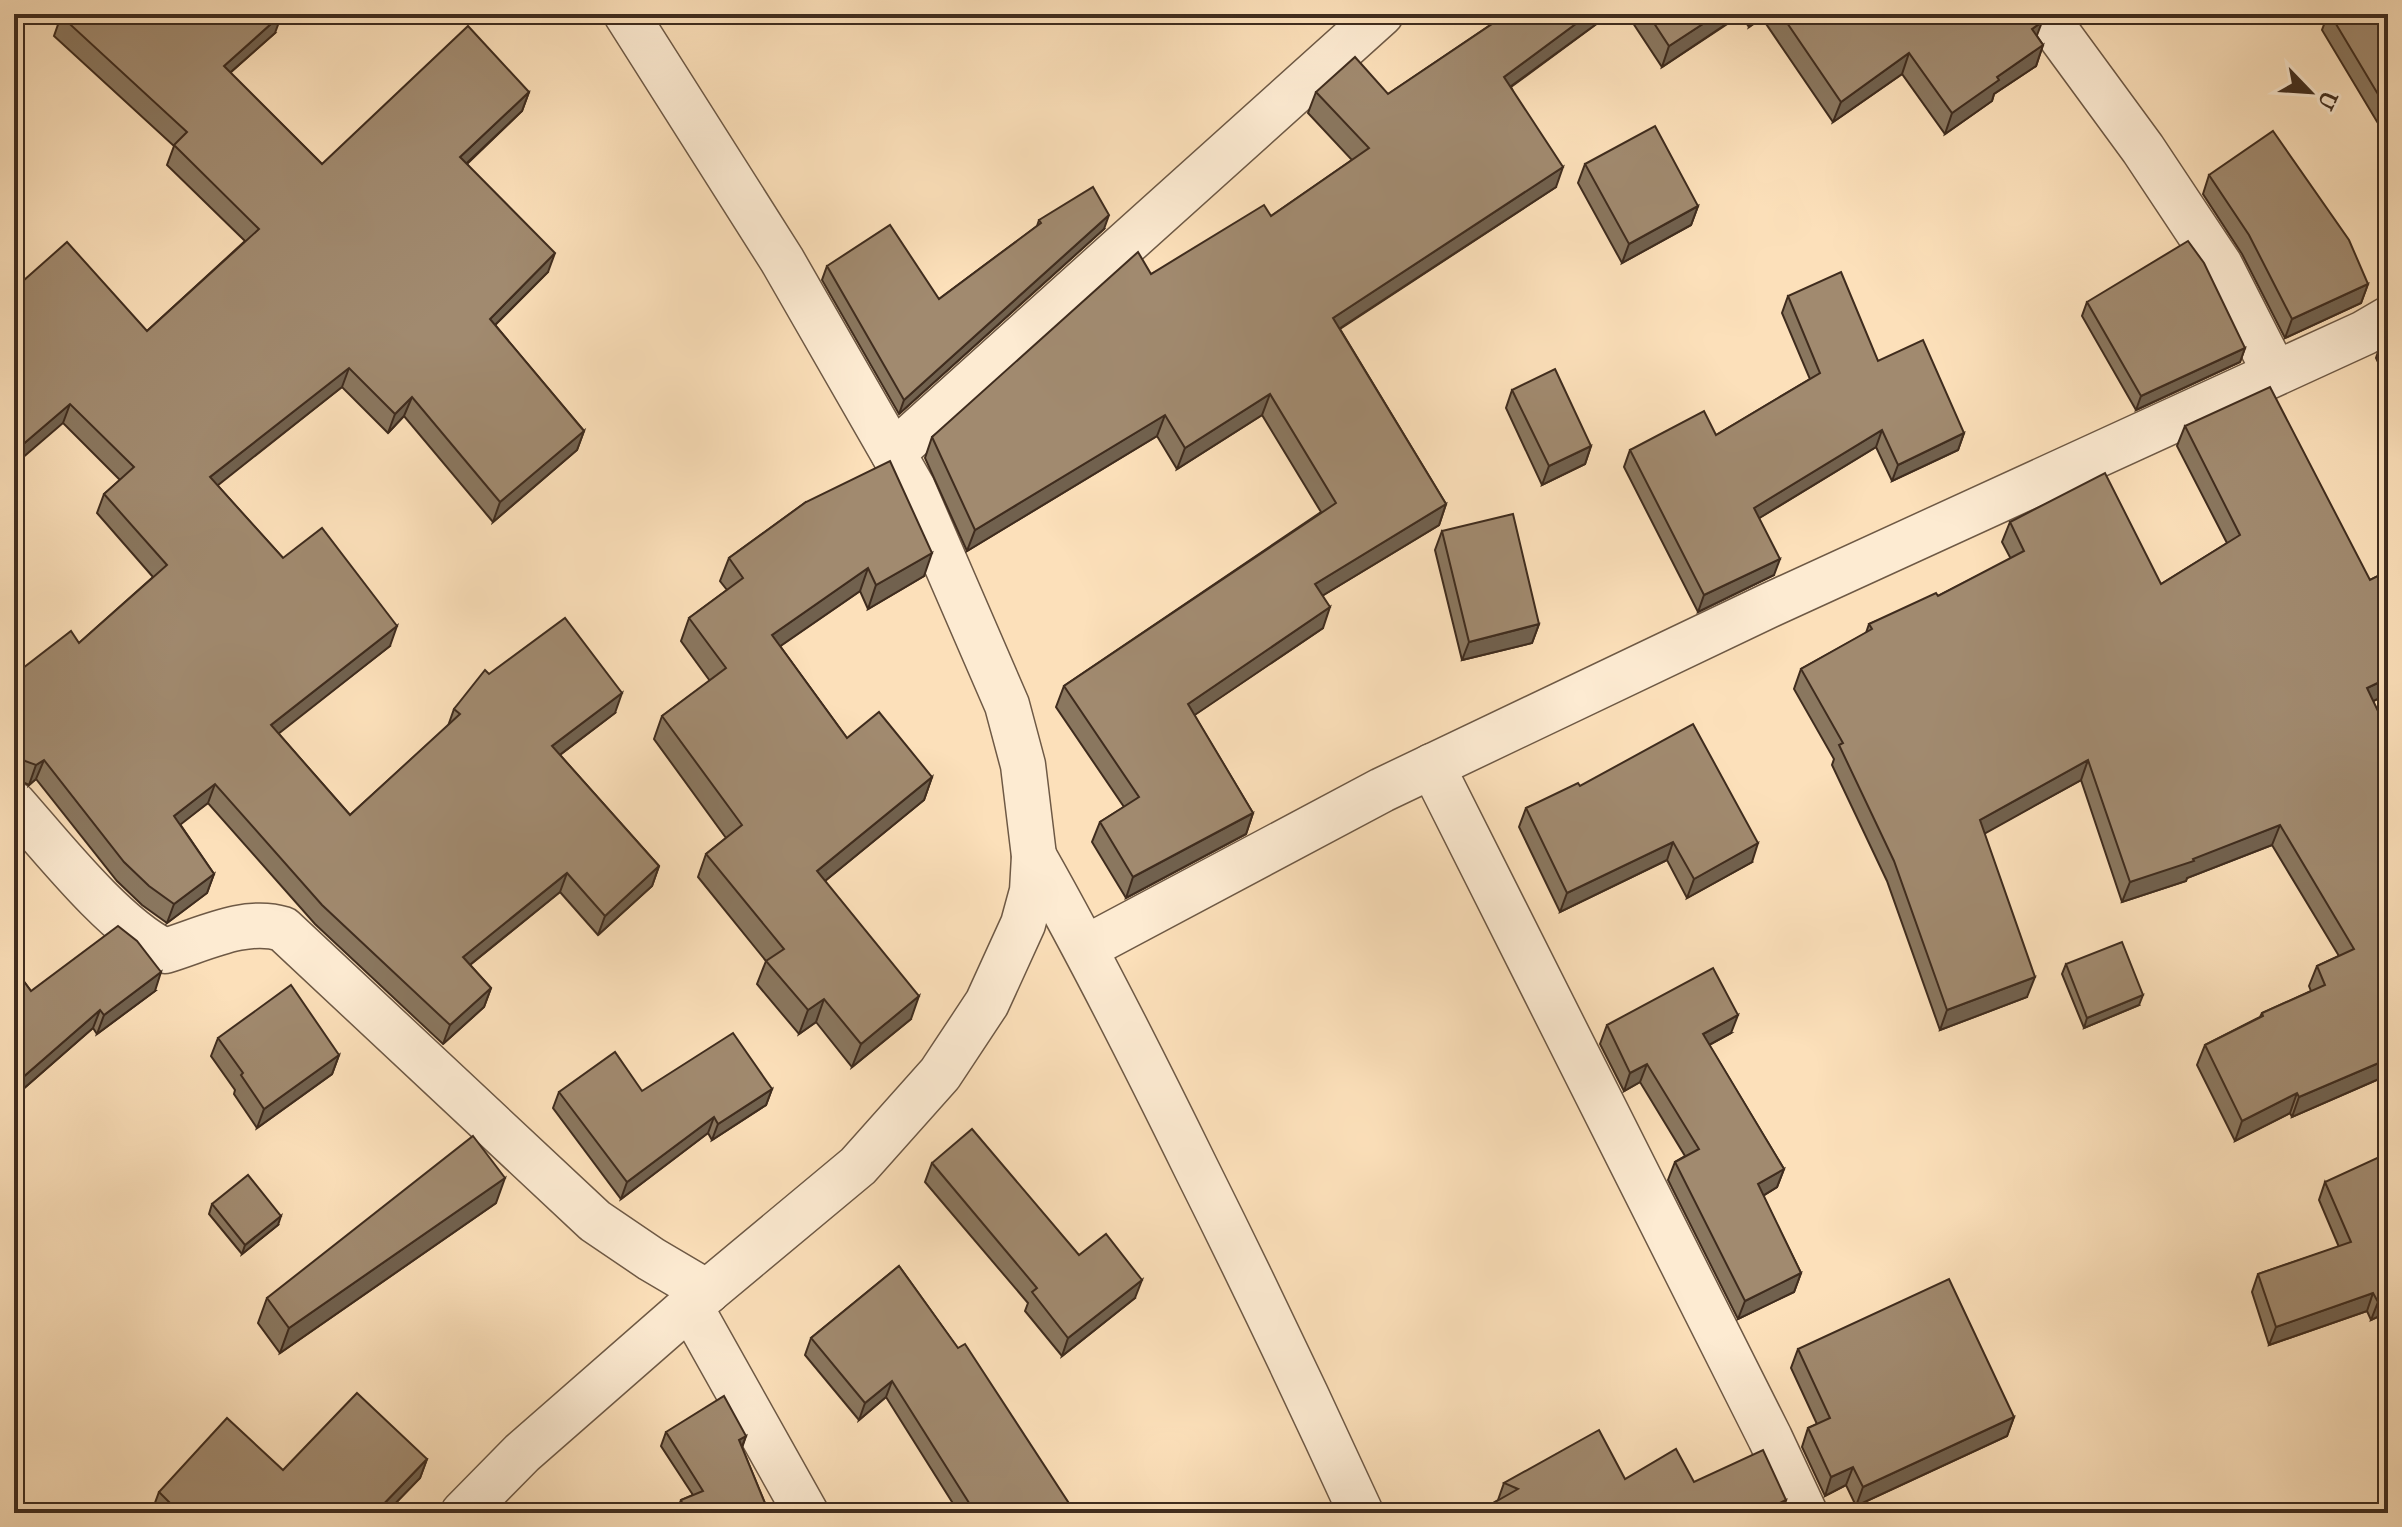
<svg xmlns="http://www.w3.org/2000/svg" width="2402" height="1527" font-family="'IM FELL Great Primer',serif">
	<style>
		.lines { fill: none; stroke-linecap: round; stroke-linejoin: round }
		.minor-casing { stroke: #6e5945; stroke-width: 47 }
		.tertiary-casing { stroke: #6e5945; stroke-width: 47 }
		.minor { stroke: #fdebd2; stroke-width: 44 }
		.tertiary { stroke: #fdebd2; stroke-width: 44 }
		.wall { fill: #8a775f; stroke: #3f2c1e; stroke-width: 2 }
		.shaded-wall { fill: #71614e; stroke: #3f2c1e; stroke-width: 2 }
		.building { fill: #a18a6f; stroke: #3f2c1e; stroke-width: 2 }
	</style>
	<rect width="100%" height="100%" fill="#fce0ba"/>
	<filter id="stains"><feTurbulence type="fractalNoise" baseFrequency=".0025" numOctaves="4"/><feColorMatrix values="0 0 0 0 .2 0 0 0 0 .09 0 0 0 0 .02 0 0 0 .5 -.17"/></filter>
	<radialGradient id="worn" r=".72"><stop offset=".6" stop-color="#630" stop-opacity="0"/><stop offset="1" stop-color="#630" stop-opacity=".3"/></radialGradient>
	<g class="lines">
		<defs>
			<g id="minor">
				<polyline points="2044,14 2143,149 2220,265 2275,373"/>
				<polyline points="893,453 1381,14"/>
				<polyline points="1432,766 1770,1438 1805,1513"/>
				<path d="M14,804C52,847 115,927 165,951C202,940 245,917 283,929L595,1221L651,1259L707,1292"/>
				<path d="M1034,856C1092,958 1144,1062 1196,1168C1253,1282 1308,1397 1361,1513"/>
				<polyline points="1087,947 1382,790 1770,605 2364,333 2388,319"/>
				<polyline points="690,1306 806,1513"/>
			</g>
			<polyline id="tertiary" points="463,1513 522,1453 690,1306 858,1166 940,1074 987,1003 1023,924 1032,891 1034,856 1023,765 1007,705 913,488 782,260 626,14"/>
		</defs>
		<use href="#minor" class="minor-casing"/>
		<use href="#tertiary" class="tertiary-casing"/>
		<use href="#minor" class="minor"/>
		<use href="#tertiary" class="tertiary"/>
	</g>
	<g class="wall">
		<polygon points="1496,14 1610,14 1511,87 1556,187 1340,329 1446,504 1439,525 1322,596 1323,628 1194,715 1253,813 1246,834 1126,898 1092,842 1100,822 1124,807 1056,707 1064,686 1321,512 1262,415 1177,469 1157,436 967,551 925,458 932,437 1151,274 1271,216 1352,160 1308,113 1316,92 1388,94 1499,19"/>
		<polygon points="1627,14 2036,14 2037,36 2043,45 2036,66 1994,94 1992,101 1945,134 1902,74 1833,122 1762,18 1749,27 1741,15 1662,67"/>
		<polygon points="2328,14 2388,14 2388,140 2322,30"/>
		<polygon points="61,16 275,33 230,73 322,164 529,92 522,111 467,164 548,272 495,325 584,431 577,450 493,522 404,416 388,433 342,387 217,485 283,558 390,646 278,733 350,815 448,726 454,709 489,674 615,713 560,755 659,866 652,886 598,935 560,892 470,965 491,988 484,1007 443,1044 315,924 208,803 180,824 214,874 207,893 167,923 142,905 117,881 36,779 29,785 18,780 14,775 14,675 79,643 153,577 97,513 104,494 120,480 63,423 14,289 147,331 245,241 167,165 174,146 54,36"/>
		<polygon points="1585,164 1698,206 1691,225 1622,263 1578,183"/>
		<polygon points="2209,175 2368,284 2361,303 2285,338 2242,254 2203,194"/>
		<polygon points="1039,220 1104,229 899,414 822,280 827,266 939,299 1037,226"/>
		<polygon points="1788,296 1878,361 1964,433 1958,450 1892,481 1876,447 1759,518 1774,575 1698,612 1624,467 1630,450 1716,435 1810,379 1782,313"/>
		<polygon points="2087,302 2245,348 2240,362 2136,410 2082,316"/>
		<polygon points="2388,338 2388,383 2376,358 2382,340"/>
		<polygon points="1512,390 1591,446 1585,464 1542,485 1506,408"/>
		<polygon points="2185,426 2370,580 2388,571 2388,694 2373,701 2388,1075 2292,1117 2290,1113 2235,1141 2197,1065 2205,1045 2260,1017 2262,1013 2311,991 2309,986 2317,966 2339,956 2272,845 2187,878 2186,881 2122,902 2081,780 1984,833 2027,997 1940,1030 1887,881 1832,765 1834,759 1794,689 1801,669 1866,633 1869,624 1938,596 2011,559 2002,542 2010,522 2161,584 2227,543 2177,446"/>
		<polygon points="806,502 924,576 868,609 860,591 780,646 847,738 932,777 924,800 825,881 911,1019 852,1067 816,1022 799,1034 757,984 766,961 698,877 706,854 726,838 654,739 662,716 710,681 681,641 689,618 727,590 720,581 729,558"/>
		<polygon points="1442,531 1539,624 1532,643 1462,660 1435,550"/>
		<polygon points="1580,786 1752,862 1687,898 1667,860 1560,912 1519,827 1526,808"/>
		<polygon points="2066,964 2139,1005 2084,1028 2062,974"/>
		<polygon points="14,968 31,991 155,991 97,1034 93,1028 14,1097"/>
		<polygon points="1607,1025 1731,1033 1709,1045 1784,1169 1777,1187 1763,1196 1801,1273 1794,1292 1738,1319 1668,1180 1675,1162 1685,1156 1640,1082 1624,1091 1600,1044"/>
		<polygon points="218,1038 339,1055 332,1074 257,1128 234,1094 235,1090 211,1056"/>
		<polygon points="772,1089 766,1105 712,1140 708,1133 621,1199 553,1108 559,1092"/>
		<polygon points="932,1163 1079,1255 1135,1298 1062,1356 1025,1311 1028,1303 925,1182"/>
		<polygon points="2325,1182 2388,1312 2371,1320 2367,1311 2269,1345 2252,1292 2258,1274 2339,1247 2319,1200"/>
		<polygon points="496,1203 280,1353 258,1323 267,1298"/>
		<polygon points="212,1204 278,1225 242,1254 209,1214"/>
		<polygon points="899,1266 1074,1511 1073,1513 959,1513 886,1397 859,1420 805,1355 811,1338"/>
		<polygon points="1798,1349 2014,1417 2007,1436 1856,1506 1846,1485 1825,1496 1802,1447 1808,1428 1817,1424 1791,1368"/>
		<polygon points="666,1432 746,1436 742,1448 769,1513 676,1513 681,1500 693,1495 661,1446"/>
		<polygon points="427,1459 420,1478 386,1513 154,1513 152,1511 159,1492 283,1470"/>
		<polygon points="1625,1479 1694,1482 1786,1500 1781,1513 1476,1513 1498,1500 1504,1483"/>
	</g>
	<g class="shaded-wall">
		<polygon points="282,14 275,33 216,85 224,66"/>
		<polygon points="1589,14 1610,14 1496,97 1504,77"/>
		<polygon points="1718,14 1741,14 1662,67 1669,46"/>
		<polygon points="1754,14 1763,14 1762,18 1749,27"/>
		<polygon points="2042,22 2034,43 2032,29"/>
		<polygon points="2043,45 2036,66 1994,94 1992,101 1945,134 1952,113 1997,77"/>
		<polygon points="1909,53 1902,74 1833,122 1841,102"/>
		<polygon points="529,92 522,111 453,176 460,157"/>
		<polygon points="1563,167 1556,187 1325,338 1333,318"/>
		<polygon points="1698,206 1691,225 1622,263 1629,244"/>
		<polygon points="1109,215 1104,229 899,414 904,400"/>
		<polygon points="555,253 548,272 482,338 490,319"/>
		<polygon points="2368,284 2361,303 2285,338 2292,319"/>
		<polygon points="2245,348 2240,362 2136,410 2141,396"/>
		<polygon points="349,368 342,387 203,497 210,477"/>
		<polygon points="1270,394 1262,415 1177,469 1185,448"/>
		<polygon points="412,397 404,416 388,433 395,414"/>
		<polygon points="70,404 63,423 14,465 14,452"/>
		<polygon points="1165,415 1157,436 967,551 975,530"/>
		<polygon points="1882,430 1876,447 1748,525 1754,508"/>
		<polygon points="584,431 577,450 493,522 500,502"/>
		<polygon points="1964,433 1958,450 1892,481 1898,465"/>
		<polygon points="1591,446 1585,464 1542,485 1549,466"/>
		<polygon points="1446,504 1439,525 1307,605 1315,584"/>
		<polygon points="932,553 924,576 868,609 876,585"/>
		<polygon points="1780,559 1774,575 1698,612 1704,595"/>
		<polygon points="868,568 860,591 763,658 772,635"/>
		<polygon points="1330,607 1323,628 1180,725 1188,704"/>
		<polygon points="1539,624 1532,643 1462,660 1469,642"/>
		<polygon points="397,626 390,646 264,745 271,725"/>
		<polygon points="2388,678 2388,694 2359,708 2367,688"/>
		<polygon points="622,693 615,713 545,766 552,746"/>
		<polygon points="44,760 36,779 29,785 36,765"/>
		<polygon points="2088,760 2081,780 1973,840 1980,820"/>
		<polygon points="932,777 924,800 809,894 817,871"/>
		<polygon points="215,784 208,803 167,835 174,816"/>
		<polygon points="1253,813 1246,834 1126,898 1133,877"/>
		<polygon points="2280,825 2272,845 2187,878 2186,881 2122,902 2130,882"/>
		<polygon points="1673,842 1667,860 1560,912 1567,893"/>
		<polygon points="1758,843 1752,862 1687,898 1694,879"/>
		<polygon points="659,866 652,886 598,935 605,916"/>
		<polygon points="567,873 560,892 456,976 463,957"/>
		<polygon points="214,874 207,893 167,923 174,904"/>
		<polygon points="161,972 155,991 97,1034 104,1015"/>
		<polygon points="2035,977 2027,997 1940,1030 1947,1010"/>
		<polygon points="491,988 484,1007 443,1044 450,1025"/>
		<polygon points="2143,995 2139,1005 2084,1028 2087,1018"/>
		<polygon points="919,996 911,1019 852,1067 861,1044"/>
		<polygon points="824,999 816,1022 799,1034 808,1010"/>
		<polygon points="100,1010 93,1028 14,1097 14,1085"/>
		<polygon points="1738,1015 1731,1033 1696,1052 1703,1034"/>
		<polygon points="339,1055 332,1074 257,1128 264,1109"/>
		<polygon points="2388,1059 2388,1075 2292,1117 2299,1097"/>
		<polygon points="1647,1064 1640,1082 1624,1091 1630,1073"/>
		<polygon points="772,1089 766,1105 712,1140 718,1124"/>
		<polygon points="2297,1093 2290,1113 2235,1141 2242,1121"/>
		<polygon points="714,1117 708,1133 621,1199 627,1182"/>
		<polygon points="1784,1169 1777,1187 1751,1203 1758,1184"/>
		<polygon points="505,1178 496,1203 280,1353 289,1328"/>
		<polygon points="281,1216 278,1225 242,1254 245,1245"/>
		<polygon points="1801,1273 1794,1292 1738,1319 1745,1301"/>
		<polygon points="1142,1280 1135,1298 1062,1356 1068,1338"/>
		<polygon points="2373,1293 2367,1311 2269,1345 2276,1327"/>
		<polygon points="2388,1298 2388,1312 2371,1320 2378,1302"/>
		<polygon points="892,1381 886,1397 859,1420 865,1403"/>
		<polygon points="2014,1417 2007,1436 1856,1506 1863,1487"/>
		<polygon points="746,1436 741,1449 739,1440"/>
		<polygon points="427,1459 420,1478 386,1513 375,1513"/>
		<polygon points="1853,1467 1846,1485 1825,1496 1831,1477"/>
		<polygon points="1786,1500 1781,1513 1764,1513 1765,1510"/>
	</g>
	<g class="building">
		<polygon points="64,14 282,14 224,66 322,164 468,26 529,92 460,157 555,253 490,319 584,431 500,502 412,397 395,414 349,368 210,477 283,558 322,528 397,626 271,725 350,815 460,714 454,709 485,670 489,674 565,618 622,693 552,746 659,866 605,916 567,873 463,957 491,988 450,1025 322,905 215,784 174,816 214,874 174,904 149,886 124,862 44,760 36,765 25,761 14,746 14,675 71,631 79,643 167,565 104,494 134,467 70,404 14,452 14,289 67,242 147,331 259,229 174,145 187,132 61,16"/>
		<polygon points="1507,14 1589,14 1504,77 1563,167 1333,318 1446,504 1315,584 1330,607 1188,704 1253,813 1133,877 1100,822 1139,797 1064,686 1336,503 1270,394 1185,448 1165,415 975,530 932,437 1138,252 1151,274 1264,205 1271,216 1369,148 1316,92 1355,57 1388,94"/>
		<polygon points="1648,14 1718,14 1669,46"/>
		<polygon points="1781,14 2036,14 2042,22 2032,29 2043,45 1997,77 1999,80 1952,113 1909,53 1841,102"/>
		<polygon points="2330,14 2388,14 2388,111"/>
		<polygon points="1655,126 1698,206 1629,244 1585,164"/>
		<polygon points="2273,131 2349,240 2368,284 2292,319 2249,235 2209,175"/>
		<polygon points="1093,187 1109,215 904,400 827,266 890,225 939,299 1041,223 1039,220"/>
		<polygon points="2188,241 2204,263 2245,348 2141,396 2087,302"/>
		<polygon points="1841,272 1878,361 1923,340 1964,433 1898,465 1882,430 1754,508 1780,559 1704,595 1630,450 1704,411 1716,435 1820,373 1788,296"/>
		<polygon points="2388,338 2388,352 2382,340"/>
		<polygon points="1555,369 1591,446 1549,466 1512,390"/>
		<polygon points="2270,387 2370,580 2388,571 2388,678 2367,688 2388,732 2388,1059 2299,1097 2297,1093 2242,1121 2205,1045 2263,1016 2262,1013 2325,985 2317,966 2354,949 2280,825 2193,859 2194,861 2130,882 2088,760 1980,820 2035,977 1947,1010 1894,861 1839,745 1843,743 1801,669 1872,629 1869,624 1936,593 1938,596 2024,551 2010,522 2105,473 2161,584 2240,535 2185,426"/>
		<polygon points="890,461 932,553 876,585 868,568 772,635 847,738 879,712 932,777 817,871 919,996 861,1044 824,999 808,1010 766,961 784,949 706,854 742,825 662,716 726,668 689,618 743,578 729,558 806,502"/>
		<polygon points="1513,514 1539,624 1469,642 1442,531"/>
		<polygon points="1693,724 1758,843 1694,879 1673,842 1567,893 1526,808 1578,783 1580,786"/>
		<polygon points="118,926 137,941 161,972 104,1015 100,1010 14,1085 14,968 31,991"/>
		<polygon points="2122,942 2143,995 2087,1018 2066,964"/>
		<polygon points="1713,968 1738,1015 1703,1034 1784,1169 1758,1184 1801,1273 1745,1301 1675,1162 1699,1149 1647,1064 1630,1073 1607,1025"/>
		<polygon points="291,985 339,1055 264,1109 241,1075 243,1073 218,1038"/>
		<polygon points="733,1033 772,1089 718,1124 714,1117 627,1182 559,1092 615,1052 642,1091"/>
		<polygon points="972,1129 1079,1255 1106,1234 1142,1280 1068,1338 1032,1292 1037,1288 932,1163"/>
		<polygon points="473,1136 505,1178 289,1328 267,1298"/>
		<polygon points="2388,1153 2388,1298 2378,1302 2373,1293 2276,1327 2258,1274 2351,1242 2325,1182"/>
		<polygon points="248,1175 281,1216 245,1245 212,1204"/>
		<polygon points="899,1266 958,1348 965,1344 1074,1511 1071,1513 962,1513 971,1506 892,1381 865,1403 811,1338"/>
		<polygon points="1949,1279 2014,1417 1863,1487 1853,1467 1831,1477 1808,1428 1830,1418 1798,1349"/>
		<polygon points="357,1393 427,1459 375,1513 354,1513 349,1509 346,1513 180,1513 159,1492 227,1418 283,1470"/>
		<polygon points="724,1396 746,1436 739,1440 769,1513 686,1513 681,1500 703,1491 666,1432"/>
		<polygon points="1599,1430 1625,1479 1676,1449 1694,1482 1763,1450 1786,1500 1765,1510 1766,1513 1476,1513 1518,1489 1504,1483"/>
	</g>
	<rect width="2402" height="1527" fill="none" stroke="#fce0ba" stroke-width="48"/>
	<rect x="16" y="16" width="2370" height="1495" fill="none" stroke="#3f2c1e" stroke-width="4"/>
	<rect x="24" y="24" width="2354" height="1479" fill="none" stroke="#3f2c1e" stroke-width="2"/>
	<g transform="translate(2310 92) rotate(115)" stroke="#fdebd2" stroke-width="6" paint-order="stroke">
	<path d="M0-6L14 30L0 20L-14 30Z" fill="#3f2c1e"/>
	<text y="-12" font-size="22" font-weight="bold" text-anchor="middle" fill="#3f2c1e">U</text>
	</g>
	<rect width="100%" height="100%" filter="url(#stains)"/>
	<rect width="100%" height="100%" fill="url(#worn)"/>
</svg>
